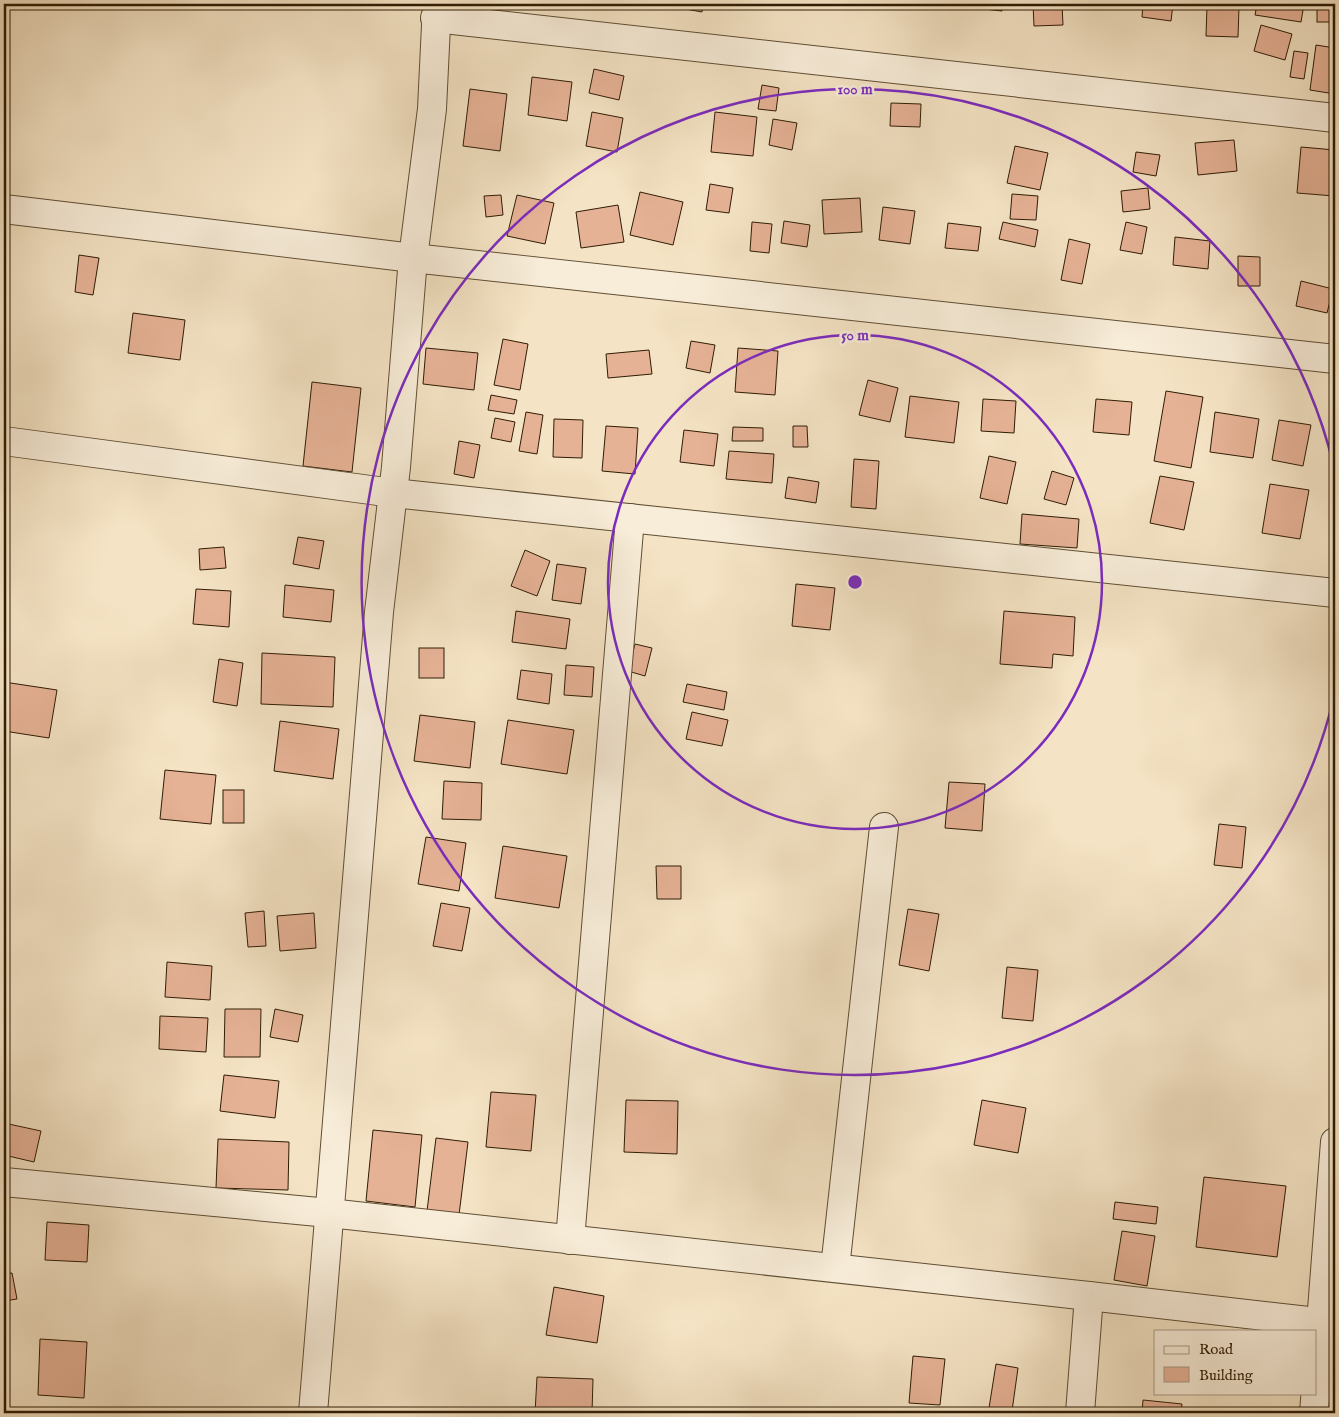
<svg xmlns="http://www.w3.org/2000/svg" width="1339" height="1417" font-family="'IM FELL English',serif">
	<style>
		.building { fill: #e6b296; stroke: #2f1c04 }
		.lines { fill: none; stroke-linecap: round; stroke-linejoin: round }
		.minor-casing { stroke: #604e34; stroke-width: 30 }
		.minor { stroke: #f8edd9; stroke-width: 28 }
		.ring { fill: none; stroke: #7b2cbf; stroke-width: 2.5 }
		.centre { fill: #7b2cbf; stroke: #f8edd9; stroke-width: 2.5 }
		.ring-label { font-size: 15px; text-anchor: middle; font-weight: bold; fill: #7b2cbf; stroke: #f8edd9; stroke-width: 5; stroke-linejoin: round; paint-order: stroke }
	</style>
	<rect width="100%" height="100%" fill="#f4e3c4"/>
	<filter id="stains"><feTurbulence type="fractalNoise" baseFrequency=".004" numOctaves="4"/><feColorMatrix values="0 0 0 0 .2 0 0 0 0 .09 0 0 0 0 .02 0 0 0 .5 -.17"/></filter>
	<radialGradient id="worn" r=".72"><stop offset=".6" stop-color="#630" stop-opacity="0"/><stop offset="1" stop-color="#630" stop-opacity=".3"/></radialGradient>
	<g class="building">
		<polygon points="658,4 703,4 702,12"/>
		<polygon points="956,4 1002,4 1002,11 956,6"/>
		<polygon points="1033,4 1062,4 1063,25 1034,26"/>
		<polygon points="1143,4 1173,4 1171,21 1142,17"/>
		<polygon points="1257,4 1304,4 1301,22 1255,15"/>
		<rect x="1317" y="4" width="18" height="18"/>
		<polygon points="1207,6 1239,7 1238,37 1206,36"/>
		<polygon points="1261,25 1292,34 1285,60 1254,51"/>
		<polygon points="1316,45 1335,48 1335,94 1310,90"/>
		<polygon points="1294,51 1308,53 1304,79 1290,77"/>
		<polygon points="594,69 624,76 619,100 589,93"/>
		<polygon points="532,77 572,82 567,121 528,115"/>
		<polygon points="762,85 779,88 776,111 758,109"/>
		<polygon points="470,89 507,94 500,151 463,146"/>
		<polygon points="891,103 921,104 920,127 890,126"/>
		<polygon points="592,112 623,118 617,152 586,146"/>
		<polygon points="715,112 757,117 753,156 711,152"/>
		<polygon points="773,119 797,123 792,150 769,145"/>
		<polygon points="1234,140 1237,171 1198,175 1195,143"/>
		<polygon points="1015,146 1048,153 1040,190 1007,183"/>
		<polygon points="1301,147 1335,150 1334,196 1297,193"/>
		<polygon points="1136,152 1160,155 1156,176 1133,172"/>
		<polygon points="710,184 733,188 729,213 706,210"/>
		<polygon points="1148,188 1150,209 1123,212 1121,191"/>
		<polygon points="640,192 683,202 673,245 630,235"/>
		<polygon points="1012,194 1038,196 1036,220 1010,219"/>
		<polygon points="501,195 503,215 486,217 484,196"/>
		<polygon points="517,195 554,203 545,244 507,236"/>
		<polygon points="860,198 862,232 824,234 822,200"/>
		<polygon points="618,205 624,242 581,248 576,212"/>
		<polygon points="883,207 915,211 910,244 879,240"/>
		<polygon points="784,221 810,225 807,247 781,243"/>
		<polygon points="752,222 772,224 769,253 750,251"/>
		<polygon points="1003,222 1038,230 1035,247 999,239"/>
		<polygon points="1126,222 1147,227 1142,254 1120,250"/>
		<polygon points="948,223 981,227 978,251 945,248"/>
		<polygon points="1175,237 1210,241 1208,269 1173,265"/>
		<polygon points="1069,239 1090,244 1082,284 1061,280"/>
		<polygon points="79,255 99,258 93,295 75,292"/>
		<polygon points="1238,256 1260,257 1260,286 1238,286"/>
		<polygon points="1301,281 1333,289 1327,313 1296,306"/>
		<polygon points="133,313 185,320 180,360 128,353"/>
		<polygon points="503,339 528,344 520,390 494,385"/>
		<polygon points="691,341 715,345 710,373 686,368"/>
		<polygon points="426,348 478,353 474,390 423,384"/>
		<polygon points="738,348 778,351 775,395 735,392"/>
		<polygon points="649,350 652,374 608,378 606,354"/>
		<polygon points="868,380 898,388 890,422 859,415"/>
		<polygon points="312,382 361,388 352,472 303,466"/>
		<polygon points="1166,391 1203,397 1191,468 1154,461"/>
		<polygon points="491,395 517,400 514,414 488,410"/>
		<polygon points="910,396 959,402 954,443 905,437"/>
		<polygon points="983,399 1016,401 1014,433 981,431"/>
		<polygon points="1096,399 1132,402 1129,435 1093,432"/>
		<polygon points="526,412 543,415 537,454 519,451"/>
		<polygon points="1215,412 1259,419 1253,458 1210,452"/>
		<polygon points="495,418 515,422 511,442 491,438"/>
		<polygon points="554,419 583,420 582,458 553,457"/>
		<polygon points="1279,420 1311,425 1303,466 1272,460"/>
		<polygon points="606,426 638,428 635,474 602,471"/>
		<polygon points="793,426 807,426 808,447 793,447"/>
		<polygon points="733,427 763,428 763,441 732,441"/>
		<polygon points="684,430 718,434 714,466 680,462"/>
		<polygon points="459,441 480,445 474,478 454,474"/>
		<polygon points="729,451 774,454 772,483 726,479"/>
		<polygon points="989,456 1016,462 1007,504 980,498"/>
		<polygon points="854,459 879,461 876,509 851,507"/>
		<polygon points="1052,471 1074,478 1066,505 1044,499"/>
		<polygon points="1160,476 1194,482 1184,530 1150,523"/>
		<polygon points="788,477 819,482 816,503 785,498"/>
		<polygon points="1270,484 1309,490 1300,539 1262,533"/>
		<polygon points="1022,514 1079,519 1077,548 1020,544"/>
		<polygon points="298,537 324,541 319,569 293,564"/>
		<polygon points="224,547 226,568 200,570 199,549"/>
		<polygon points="525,550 550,561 537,596 511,586"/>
		<polygon points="557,564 586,568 581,604 552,600"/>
		<polygon points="796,584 835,588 830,630 792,626"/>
		<polygon points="285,585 334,590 331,622 283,617"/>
		<polygon points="196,589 231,591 229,627 193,624"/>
		<polygon points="516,611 570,619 566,649 512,642"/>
		<polygon points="1004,611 1075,617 1073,656 1053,654 1052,668 1000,664"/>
		<polygon points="635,644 652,648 645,676 628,671"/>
		<rect x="419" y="648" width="25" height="30"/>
		<polygon points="262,653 335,657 333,707 261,704"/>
		<polygon points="219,659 243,663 237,706 213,702"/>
		<polygon points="566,665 594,667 592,697 564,695"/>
		<polygon points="521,670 552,674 549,704 517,699"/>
		<polygon points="4,682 57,690 49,738 4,731"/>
		<polygon points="687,684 727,692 724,710 683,702"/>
		<polygon points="692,712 728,720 722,746 686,739"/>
		<polygon points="420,715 475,722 470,768 414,761"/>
		<polygon points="508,720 574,730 567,774 501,764"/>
		<polygon points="280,721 339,729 333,779 274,771"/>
		<polygon points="165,770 216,775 211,824 160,819"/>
		<polygon points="444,781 482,783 481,820 442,819"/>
		<polygon points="949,782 985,784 982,831 945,828"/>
		<rect x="223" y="790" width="21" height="33"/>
		<polygon points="1219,824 1246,827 1242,868 1214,865"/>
		<polygon points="426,837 466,843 459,891 418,884"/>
		<polygon points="503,846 567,856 559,908 495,898"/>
		<polygon points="656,866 681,866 681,899 657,899"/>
		<polygon points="441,903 470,908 462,951 433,946"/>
		<polygon points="908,909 939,914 929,971 899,965"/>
		<polygon points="264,911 266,946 248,947 245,913"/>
		<polygon points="314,913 316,948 280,951 277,916"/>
		<polygon points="167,962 212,966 210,1000 165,997"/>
		<polygon points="1007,967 1038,970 1033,1021 1002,1018"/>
		<polygon points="225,1009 261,1009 260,1057 224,1057"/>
		<polygon points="275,1009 303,1015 298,1042 270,1037"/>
		<polygon points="160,1016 208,1018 206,1052 159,1049"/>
		<polygon points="224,1075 279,1081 275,1118 220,1111"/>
		<polygon points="491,1092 536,1095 531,1151 486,1147"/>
		<polygon points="626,1100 678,1101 677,1154 624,1152"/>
		<polygon points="982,1100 1026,1108 1018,1153 974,1145"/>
		<polygon points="4,1123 41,1131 34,1162 4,1155"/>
		<polygon points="373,1130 422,1135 415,1207 366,1201"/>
		<polygon points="436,1138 468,1142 459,1215 427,1211"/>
		<polygon points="218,1139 289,1142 288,1190 216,1188"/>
		<polygon points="1204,1177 1286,1186 1277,1257 1196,1247"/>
		<polygon points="1115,1202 1158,1207 1156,1224 1113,1219"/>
		<polygon points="47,1222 89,1225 87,1262 45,1260"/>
		<polygon points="1122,1231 1155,1236 1147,1286 1114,1280"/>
		<rect x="4" y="1240" width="4" height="21"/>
		<polygon points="12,1273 17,1299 4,1301 4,1274"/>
		<polygon points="554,1287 604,1296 597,1343 546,1335"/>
		<polygon points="40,1339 87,1342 84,1398 38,1395"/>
		<polygon points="913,1356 945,1359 940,1405 909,1403"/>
		<polygon points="996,1364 1018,1368 1012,1411 989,1408"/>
		<polygon points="537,1377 593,1379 592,1413 535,1413"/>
		<polygon points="1143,1400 1182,1404 1181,1413 1142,1413"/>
	</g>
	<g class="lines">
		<defs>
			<g id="minor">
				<polyline points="435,18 1335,118"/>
				<polyline points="4,209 413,258 1335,359"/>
				<polyline points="4,441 393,493 1335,593"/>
				<polyline points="4,1182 329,1213 1089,1296 1335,1324"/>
				<polyline points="570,1240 630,518"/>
				<polyline points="835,1268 884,827"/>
				<polyline points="313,1413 379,612 396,467 413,258 432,109 437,4"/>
				<polyline points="1080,1413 1089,1296"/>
				<polyline points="1314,1413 1335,1142"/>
			</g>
		</defs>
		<use href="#minor" class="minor-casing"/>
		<use href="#minor" class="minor"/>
	</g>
	<g class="ring">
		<circle cx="855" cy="582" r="247"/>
		<path d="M1334 697A493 493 0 1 1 1334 467"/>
	</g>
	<circle cx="855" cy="582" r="8" class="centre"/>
	<g class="ring-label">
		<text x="855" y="94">100 m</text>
		<text x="855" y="340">50 m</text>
	</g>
	<rect width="1339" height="1417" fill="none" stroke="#f4e3c4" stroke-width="20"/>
	<rect x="5" y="5" width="1329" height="1407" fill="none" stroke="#2f1c04" stroke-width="2.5"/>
	<rect x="10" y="10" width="1319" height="1397" fill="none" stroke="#2f1c04"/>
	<rect x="1154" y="1330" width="162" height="65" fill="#f8edd9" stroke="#a89984"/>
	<rect x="1164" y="1346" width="25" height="8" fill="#f8edd9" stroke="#a89984"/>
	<text x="1199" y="1354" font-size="15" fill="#2f1c04">Road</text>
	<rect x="1164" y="1367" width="25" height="15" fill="#e6b296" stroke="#a89984"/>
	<text x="1199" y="1380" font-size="15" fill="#2f1c04">Building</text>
	<rect width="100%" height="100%" filter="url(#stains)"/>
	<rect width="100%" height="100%" fill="url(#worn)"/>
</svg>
